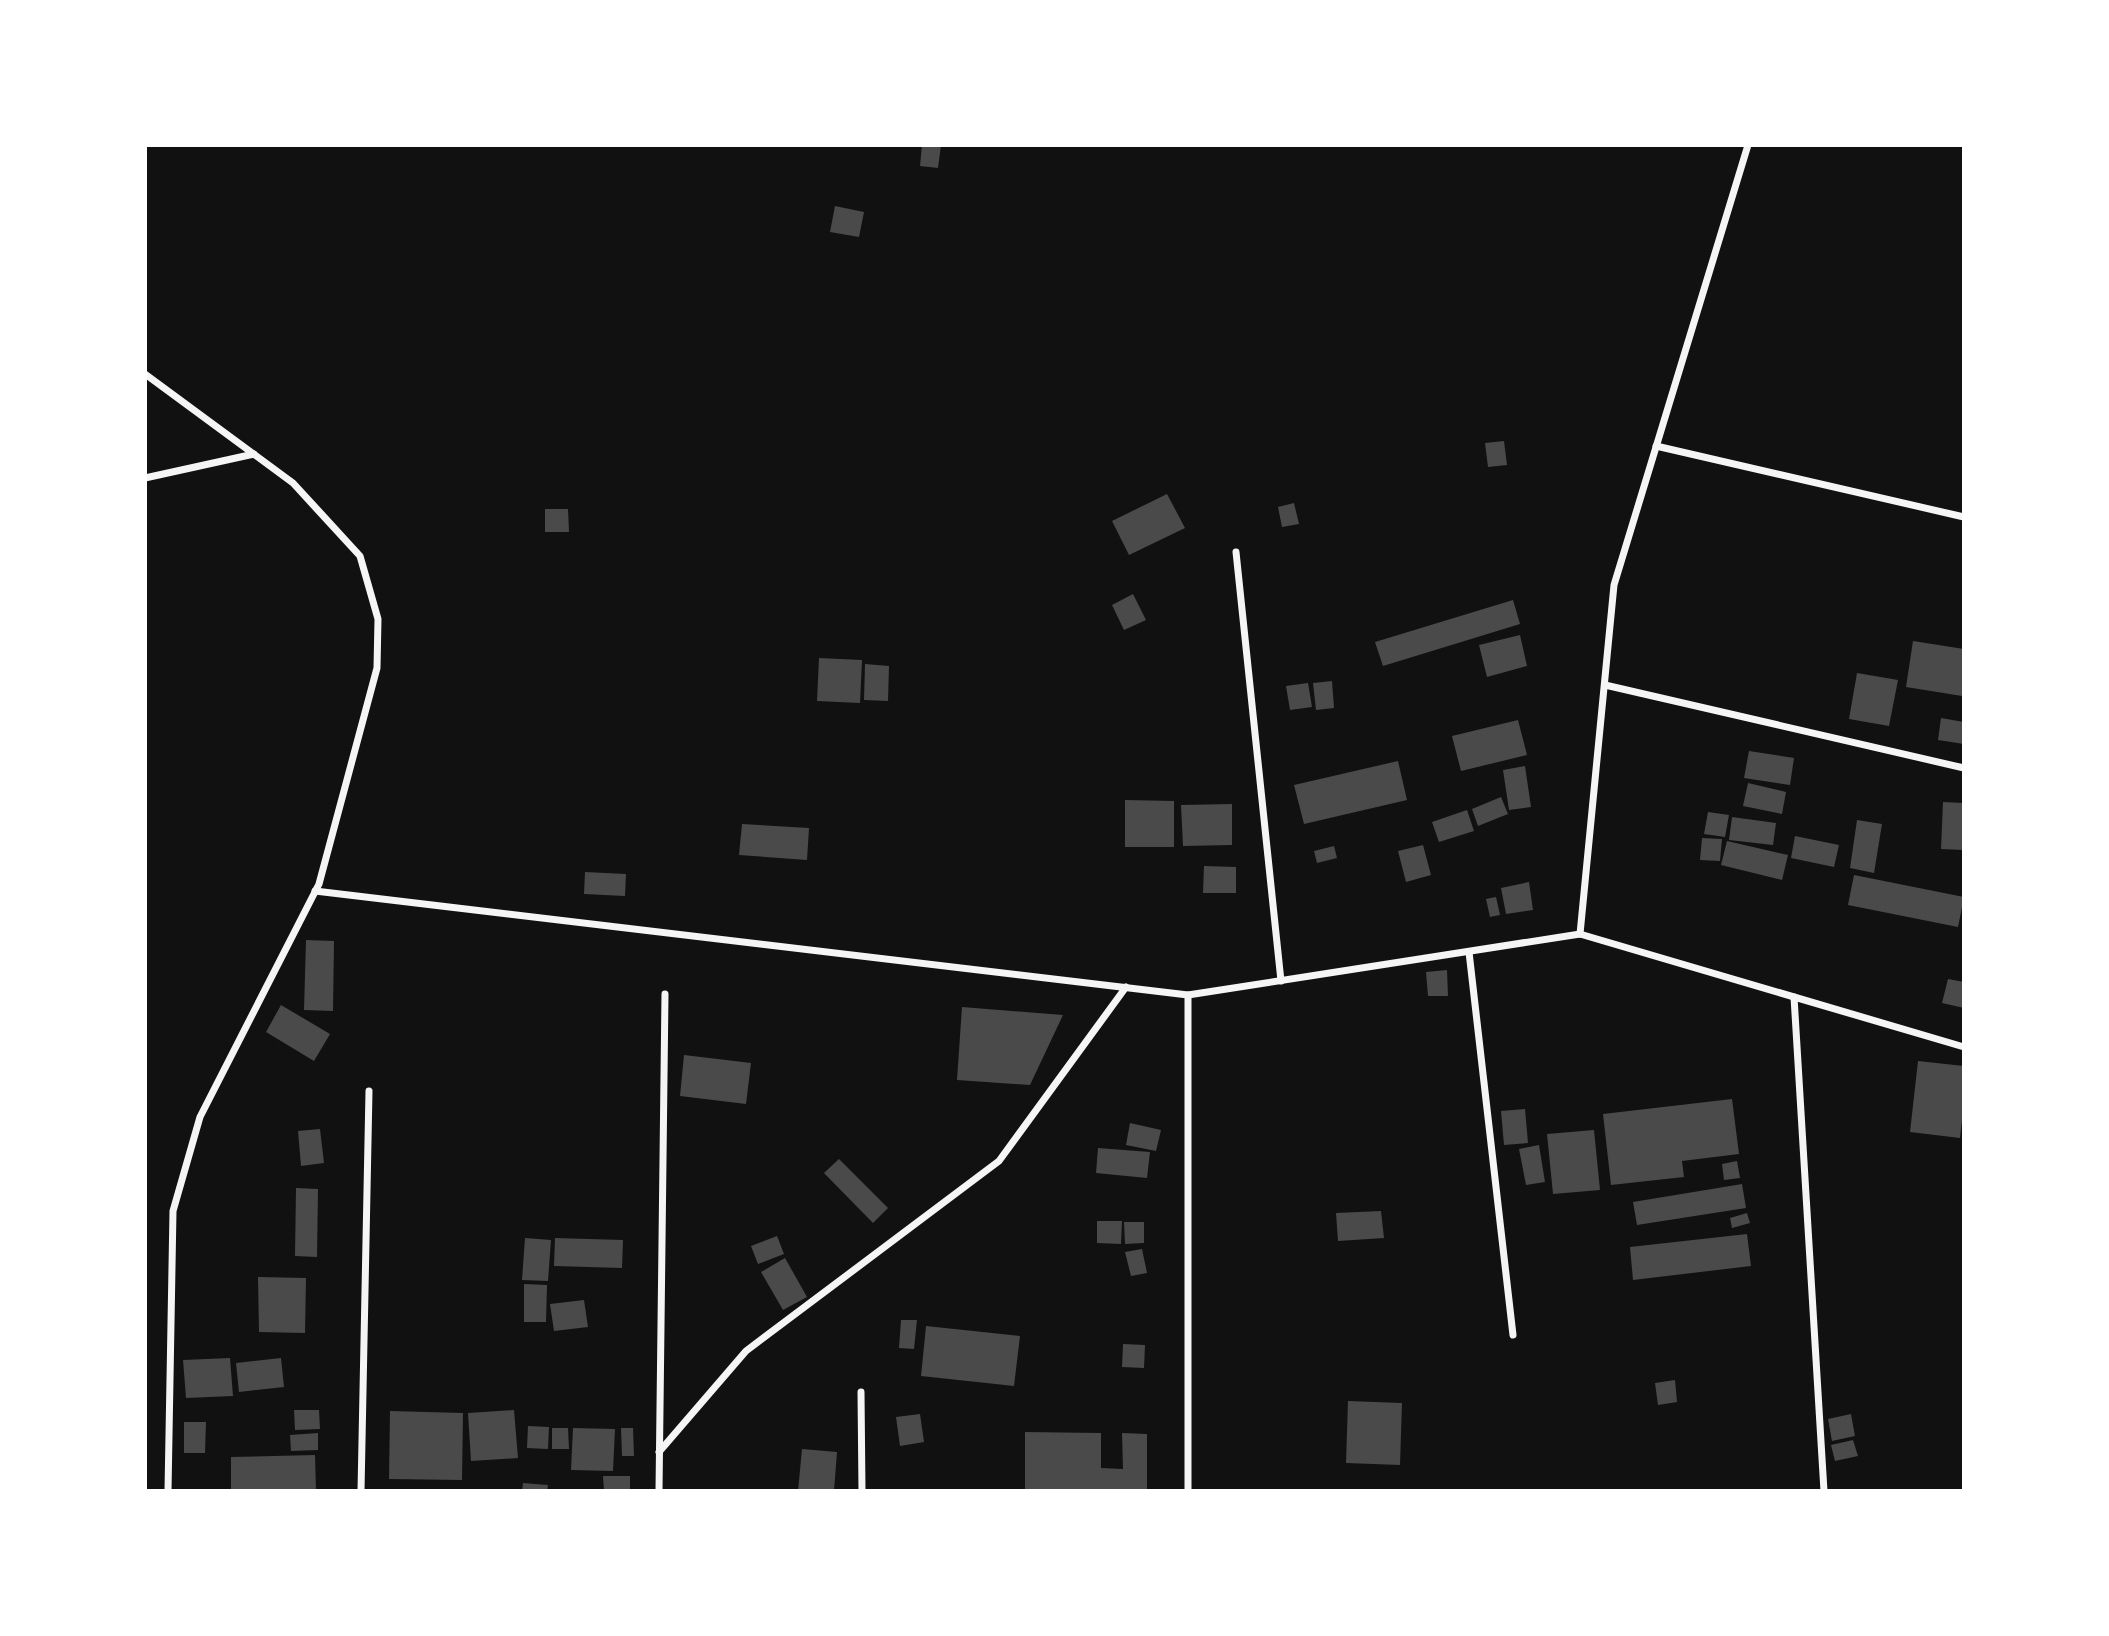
<svg xmlns="http://www.w3.org/2000/svg" width="2109" height="1636" font-family="'Golos Text',sans-serif">
	<style>
		.building { fill: #4a4a4a }
		.lines { fill: none; stroke-linecap: round; stroke-linejoin: round }
		.minor { stroke: #f5f5f5; stroke-width: 7 }
	</style>
	<rect width="100%" height="100%" fill="#111"/>
	<g class="building">
		<polygon points="922,145 941,145 938,168 920,166"/>
		<polygon points="835,206 864,212 859,237 830,232"/>
		<polygon points="1504,441 1507,465 1488,467 1485,443"/>
		<polygon points="1167,494 1185,528 1129,555 1112,521"/>
		<polygon points="1294,503 1299,524 1282,527 1278,507"/>
		<polygon points="545,509 568,509 569,532 545,532"/>
		<polygon points="1133,594 1146,620 1124,630 1112,605"/>
		<polygon points="1513,600 1520,624 1383,666 1375,642"/>
		<polygon points="1520,635 1527,666 1487,677 1479,645"/>
		<polygon points="1913,641 1964,649 1962,696 1906,687"/>
		<polygon points="819,658 862,660 860,703 817,701"/>
		<polygon points="865,664 889,666 888,701 864,700"/>
		<polygon points="1857,673 1898,680 1889,726 1849,719"/>
		<polygon points="1332,681 1334,708 1316,710 1313,683"/>
		<polygon points="1308,683 1312,707 1290,710 1286,686"/>
		<polygon points="1941,718 1964,722 1964,744 1938,740"/>
		<polygon points="1518,720 1527,755 1461,771 1452,736"/>
		<polygon points="1749,751 1794,758 1790,785 1744,778"/>
		<polygon points="1398,761 1407,800 1304,824 1294,785"/>
		<polygon points="1525,766 1531,807 1509,810 1503,770"/>
		<polygon points="1748,783 1786,792 1782,814 1743,806"/>
		<polygon points="1501,797 1508,814 1478,826 1472,809"/>
		<polygon points="1125,800 1174,801 1174,847 1125,847"/>
		<polygon points="1943,802 1964,803 1964,850 1941,849"/>
		<polygon points="1232,804 1232,845 1183,846 1181,805"/>
		<polygon points="1467,810 1474,831 1439,842 1432,822"/>
		<polygon points="1708,812 1729,815 1725,837 1704,834"/>
		<polygon points="1732,817 1776,823 1773,845 1729,840"/>
		<polygon points="1857,820 1882,824 1874,873 1850,868"/>
		<polygon points="742,824 809,828 807,860 739,855"/>
		<polygon points="1795,836 1839,845 1834,867 1791,858"/>
		<polygon points="1702,838 1722,839 1720,861 1700,860"/>
		<polygon points="1727,841 1788,855 1782,880 1721,865"/>
		<polygon points="1423,845 1431,875 1406,882 1398,851"/>
		<polygon points="1334,846 1337,858 1317,863 1314,851"/>
		<polygon points="1204,866 1236,867 1236,893 1203,893"/>
		<polygon points="585,872 626,874 625,896 584,894"/>
		<polygon points="1854,875 1964,897 1958,927 1848,905"/>
		<polygon points="1529,882 1533,910 1506,914 1501,888"/>
		<polygon points="1496,897 1500,915 1490,917 1486,899"/>
		<polygon points="306,940 334,941 333,1011 304,1010"/>
		<polygon points="1447,970 1448,996 1428,996 1426,972"/>
		<polygon points="1948,979 1964,982 1964,1008 1942,1003"/>
		<polygon points="281,1005 330,1034 314,1061 266,1032"/>
		<polygon points="962,1007 1063,1015 1030,1085 957,1080"/>
		<polygon points="684,1055 751,1063 746,1104 680,1096"/>
		<polygon points="1918,1061 1964,1066 1964,1102 1960,1138 1910,1132"/>
		<polygon points="1732,1099 1739,1154 1682,1161 1684,1177 1611,1185 1603,1114"/>
		<polygon points="1525,1109 1528,1143 1504,1145 1501,1111"/>
		<polygon points="1130,1123 1161,1130 1156,1151 1126,1145"/>
		<polygon points="320,1129 324,1163 301,1166 298,1131"/>
		<polygon points="1594,1130 1600,1190 1553,1194 1547,1134"/>
		<polygon points="1539,1145 1545,1182 1526,1185 1519,1149"/>
		<polygon points="1098,1148 1150,1152 1147,1178 1096,1173"/>
		<polygon points="839,1159 888,1208 873,1223 824,1173"/>
		<polygon points="1737,1161 1740,1178 1724,1180 1722,1164"/>
		<polygon points="1742,1184 1746,1208 1637,1225 1633,1202"/>
		<polygon points="296,1188 318,1189 317,1257 295,1256"/>
		<polygon points="1381,1211 1384,1238 1338,1241 1336,1213"/>
		<polygon points="1747,1213 1750,1223 1732,1228 1730,1218"/>
		<polygon points="1097,1221 1122,1221 1121,1244 1097,1243"/>
		<polygon points="1124,1222 1144,1222 1144,1243 1125,1244"/>
		<polygon points="1747,1234 1751,1266 1633,1280 1630,1247"/>
		<polygon points="777,1236 784,1254 758,1264 751,1246"/>
		<polygon points="525,1238 551,1240 548,1281 522,1280"/>
		<polygon points="555,1238 623,1240 622,1268 554,1266"/>
		<polygon points="1142,1249 1147,1273 1131,1276 1125,1252"/>
		<polygon points="785,1258 807,1297 783,1310 761,1272"/>
		<polygon points="258,1277 306,1278 305,1333 259,1332"/>
		<polygon points="524,1284 547,1285 546,1322 524,1322"/>
		<polygon points="584,1300 588,1327 554,1331 550,1304"/>
		<polygon points="901,1320 917,1320 914,1349 899,1348"/>
		<polygon points="926,1326 1020,1336 1014,1386 921,1376"/>
		<polygon points="1123,1344 1145,1345 1144,1368 1122,1367"/>
		<polygon points="230,1358 233,1396 186,1398 183,1360"/>
		<polygon points="281,1358 284,1387 239,1392 236,1363"/>
		<polygon points="1675,1380 1677,1402 1658,1405 1655,1383"/>
		<polygon points="1348,1401 1402,1403 1400,1465 1346,1463"/>
		<polygon points="294,1410 319,1410 320,1429 295,1430"/>
		<polygon points="514,1410 518,1458 471,1461 468,1413"/>
		<polygon points="390,1411 463,1413 462,1480 389,1479"/>
		<polygon points="920,1414 924,1442 900,1446 896,1417"/>
		<polygon points="1851,1414 1855,1436 1832,1441 1828,1419"/>
		<polygon points="184,1422 206,1422 205,1453 184,1453"/>
		<polygon points="528,1426 549,1427 548,1449 527,1448"/>
		<polygon points="552,1428 568,1428 569,1449 552,1449"/>
		<polygon points="573,1428 615,1429 613,1471 571,1470"/>
		<polygon points="621,1428 633,1428 634,1456 622,1456"/>
		<polygon points="1025,1432 1101,1433 1101,1468 1123,1469 1122,1433 1147,1434 1147,1491 1025,1491"/>
		<polygon points="318,1433 318,1450 291,1451 290,1435"/>
		<polygon points="1853,1440 1858,1456 1835,1461 1831,1445"/>
		<polygon points="802,1449 837,1452 834,1491 798,1491"/>
		<polygon points="315,1455 316,1491 231,1491 231,1457"/>
		<polygon points="603,1476 630,1476 630,1491 604,1491"/>
		<polygon points="523,1483 548,1485 547,1491 522,1491"/>
	</g>
	<g class="lines">
		<g class="minor">
			<polyline points="145,374 293,483 360,556 378,619 377,668 319,884 200,1117 173,1211 168,1491"/>
			<polyline points="1656,446 1964,517"/>
			<polyline points="145,478 254,454"/>
			<polyline points="1236,552 1281,981"/>
			<polyline points="1605,685 1964,768"/>
			<polyline points="315,891 1188,995 1580,934 1964,1047"/>
			<polyline points="1580,934 1614,585 1748,145"/>
			<polyline points="1469,952 1513,1335"/>
			<polyline points="1794,997 1824,1491"/>
			<polyline points="861,1392 862,1491"/>
			<polyline points="659,1452 746,1351 999,1161 1126,987"/>
			<polyline points="361,1491 369,1091"/>
			<polyline points="659,1491 665,994"/>
			<polyline points="1188,1491 1188,995"/>
		</g>
	</g>
	<rect width="2109" height="1636" fill="none" stroke="#ffffff" stroke-width="294"/>
</svg>
